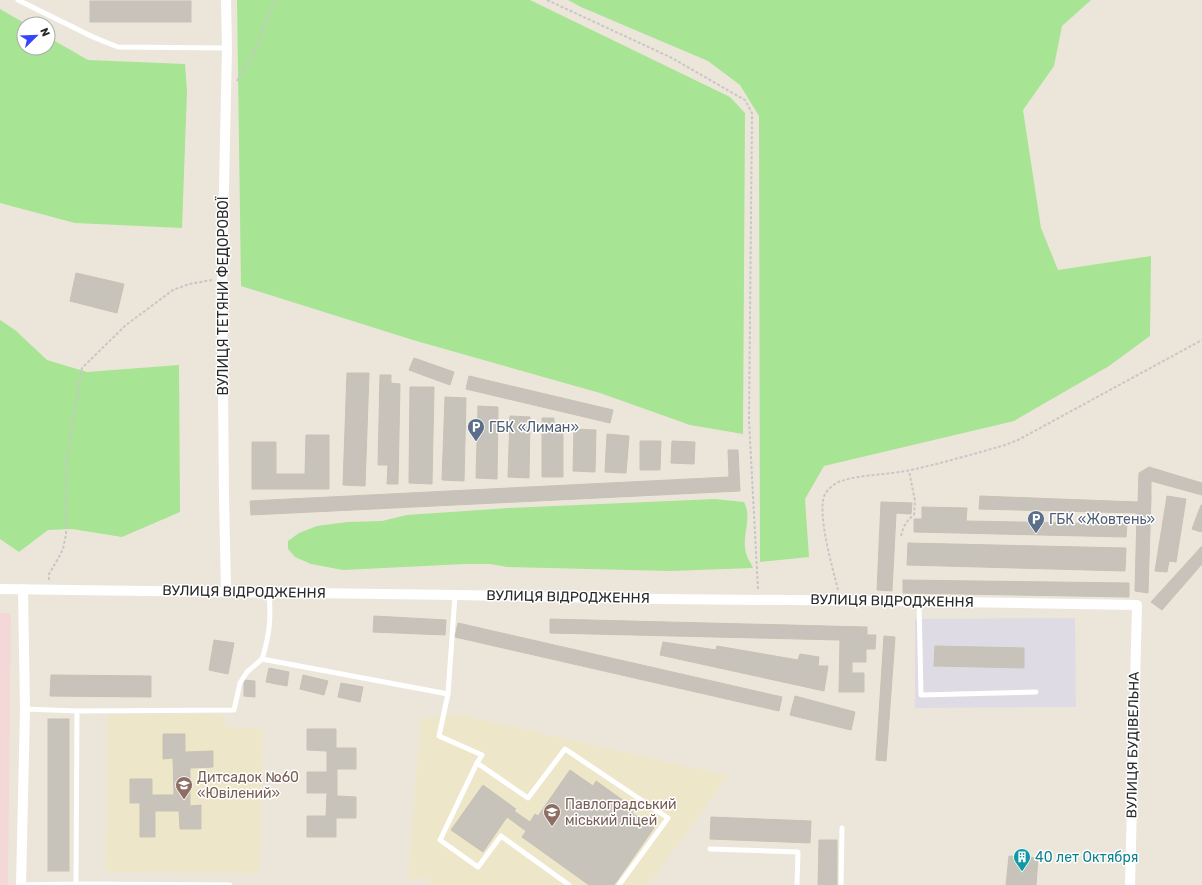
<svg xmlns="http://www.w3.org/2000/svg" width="1202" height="885" font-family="Rubik,sans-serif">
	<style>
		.industrial { fill: #dedbe4 }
		.education { fill: #eee6c8 }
		.medical { fill: #f3d8d7 }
		.green { fill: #a7e494 }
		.building { fill: #c7c3ba; stroke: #c7c2b4 }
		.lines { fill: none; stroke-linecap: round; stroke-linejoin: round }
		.path { stroke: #c7c7c7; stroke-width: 2; stroke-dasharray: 3 2; stroke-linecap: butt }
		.service { stroke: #fff; stroke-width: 5 }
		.minor { stroke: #fff; stroke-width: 10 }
		.labels { text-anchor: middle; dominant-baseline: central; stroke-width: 3; stroke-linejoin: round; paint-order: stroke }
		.street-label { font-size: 14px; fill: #292929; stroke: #fff }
		.service-label { font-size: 14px; fill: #4e5e75; stroke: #fff; text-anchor: start }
		.education-label { font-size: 14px; fill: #785e54; stroke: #fff; text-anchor: start }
		.culture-label { font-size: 14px; fill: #0d838f; stroke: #fff; text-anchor: start }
	</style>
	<rect width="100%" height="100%" fill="#ece6da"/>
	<polygon class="industrial" points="1075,618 1076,707 915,708 915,619"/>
	<g class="education">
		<polygon points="221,714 227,728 263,728 259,873 106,872 108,715"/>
		<polygon points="457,714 729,776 648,885 429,885 429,877 408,879 421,719"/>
	</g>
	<polygon class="medical" points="0,613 11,613 8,885 0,885"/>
	<g class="green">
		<polygon points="237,0 530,0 730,97 745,113 743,434 690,425 600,393 413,340 241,286"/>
		<polygon points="568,0 1091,0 1062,26 1054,66 1023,110 1041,228 1058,270 1151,256 1150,336 1109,366 1014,421 824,466 805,499 809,557 760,562 759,116 740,85 708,61 581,7"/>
		<polygon points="0,9 26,24 24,24 24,48 48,48 48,37 88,60 185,64 187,91 182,228 75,223 0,203"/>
		<polygon points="0,320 15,330 47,360 87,372 179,365 180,512 122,537 72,529 48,530 19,552 0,539"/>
		<path d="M715,499L744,502C753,519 741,536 746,553C747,558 751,563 753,568L670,571L507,567L490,564H465L343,570L311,564L295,557L288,549V541L299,533L317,526L347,522L382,521L407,515L509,508Z"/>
	</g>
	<g class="building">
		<rect x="90" y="1" width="101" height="21"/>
		<polygon points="76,273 124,284 117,313 70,301"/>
		<polygon points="414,358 454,372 450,385 409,370"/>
		<polygon points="347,373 369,373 365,486 343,485"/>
		<polygon points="380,375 391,375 391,383 400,384 398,484 387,484 388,465 378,465"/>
		<polygon points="469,376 613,410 610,423 466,389"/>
		<polygon points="410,387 434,387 432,484 409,483"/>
		<polygon points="445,397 466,398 464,481 442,480"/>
		<polygon points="478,406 498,407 497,479 476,478"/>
		<polygon points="510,416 530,417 529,478 508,477"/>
		<polygon points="542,418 554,418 554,427 563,427 563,477 542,477"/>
		<polygon points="574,429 596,430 595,472 573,471"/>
		<polygon points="607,434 629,436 626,473 605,472"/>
		<polygon points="306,435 329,435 329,489 252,489 252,442 276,442 276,474 305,474"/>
		<polygon points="640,441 661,441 660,470 640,470"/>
		<polygon points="672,441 695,442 694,464 671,463"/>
		<polygon points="728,450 738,450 740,491 251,515 250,501 729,477"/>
		<polygon points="1149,467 1202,483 1202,495 1151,481 1151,498 1148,593 1135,591 1137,513 979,509 980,496 1138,502 1139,473"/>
		<polygon points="1167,496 1186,499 1176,562 1169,561 1167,572 1155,571"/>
		<polygon points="881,502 912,503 911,514 896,513 892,591 877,590"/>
		<polygon points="1201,505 1202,505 1202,530 1201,532 1192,529"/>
		<polygon points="922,507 967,508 966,521 1127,524 1126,537 914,532 914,519 922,519"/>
		<polygon points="908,543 1126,548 1125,571 907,565"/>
		<polygon points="1202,546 1202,564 1162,610 1151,602"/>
		<polygon points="903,580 1129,583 1129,597 903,593"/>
		<polygon points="374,616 446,620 445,635 373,632"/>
		<polygon points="550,619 867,627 867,635 876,635 875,649 866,649 866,662 852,662 852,673 864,673 864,692 839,692 840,640 550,633"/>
		<polygon points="458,623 782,697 779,711 455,637"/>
		<polygon points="884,636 895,637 886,761 876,760"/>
		<polygon points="214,640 234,643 228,674 209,670"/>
		<polygon points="663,642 716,650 717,646 798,660 800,654 819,657 818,666 828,666 824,691 660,655"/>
		<polygon points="935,646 1024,648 1024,668 934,666"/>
		<polygon points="269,668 289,672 287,686 266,682"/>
		<polygon points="51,675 151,676 151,697 50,696"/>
		<polygon points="303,675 328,681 324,695 300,689"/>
		<polygon points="244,680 255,681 255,697 244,696"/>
		<polygon points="341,683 363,687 360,702 338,697"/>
		<polygon points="795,696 855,712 851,730 790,715"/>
		<rect x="48" y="719" width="21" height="152"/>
		<polygon points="307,729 336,729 336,748 356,748 356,769 337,769 337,796 356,797 356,818 336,818 336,837 307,837 307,816 326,816 327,793 307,793 307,772 327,772 327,751 307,750"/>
		<polygon points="163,734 185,734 185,752 213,751 213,767 190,768 190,806 201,805 201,829 180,829 179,811 155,811 155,837 140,837 140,803 130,803 130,779 152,779 152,795 174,795 173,758 163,759"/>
		<polygon points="570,770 593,786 596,781 635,809 632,813 654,828 614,885 589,885 522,837 526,831 507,817 483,852 451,830 483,785 516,809 514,811 530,822 535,814 538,816"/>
		<polygon points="711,817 811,821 810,843 710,839"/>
		<polygon points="819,840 837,840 837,885 818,885"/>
		<polygon points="1009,856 1038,858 1036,885 1006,885"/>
	</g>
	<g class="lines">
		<g class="path">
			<polyline points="547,0 670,57 745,100 752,113 749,421 758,589"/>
			<path d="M237,81C243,69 250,60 256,49C264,32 265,15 277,0"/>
			<path d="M901,536C903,527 906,521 914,515L915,501L909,471"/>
			<polyline points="49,580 49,574 59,557 63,549 66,534 66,465 82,368 126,325 173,290 189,284 212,280"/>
			<path d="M838,590C833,569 816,512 825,494C828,489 835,483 841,481C863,474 888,475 911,470C942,463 974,454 1005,445L1018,440L1202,340"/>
		</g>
		<g class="service">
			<polyline points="18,0 93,37 118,47 227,48"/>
			<path d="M269,592C271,618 270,634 262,659L448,694"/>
			<polyline points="455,595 448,694 439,736 482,755 477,763 440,840 478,867 501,836 569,885"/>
			<polyline points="919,601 921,695 1036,692"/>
			<polyline points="25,709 77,711 234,710 240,683 247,672 262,659"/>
			<polyline points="477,763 528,798 565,749 668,818 619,885"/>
			<polyline points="710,849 798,852 797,885"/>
			<polyline points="76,884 230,885"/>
			<polyline points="21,885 76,884 77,711"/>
			<polyline points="841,885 842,828"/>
		</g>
		<g class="minor">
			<polyline points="226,0 227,48 222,279 224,496 226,592"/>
			<polyline points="0,589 455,595 659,599 898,601 1137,605 1130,885"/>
			<polyline points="21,885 25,709 23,589"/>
		</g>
	</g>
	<defs>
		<symbol id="parking-pin" viewBox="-11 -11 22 30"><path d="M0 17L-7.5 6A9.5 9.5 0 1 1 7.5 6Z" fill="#5c6f8a" stroke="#fff"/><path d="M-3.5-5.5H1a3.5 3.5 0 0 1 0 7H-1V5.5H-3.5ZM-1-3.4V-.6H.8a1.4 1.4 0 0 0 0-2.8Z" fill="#fff"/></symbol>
		<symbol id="school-pin" viewBox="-11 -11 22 30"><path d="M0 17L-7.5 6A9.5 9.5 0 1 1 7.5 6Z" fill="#8d6e63" stroke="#fff"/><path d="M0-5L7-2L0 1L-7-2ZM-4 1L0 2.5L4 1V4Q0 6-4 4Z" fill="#fff"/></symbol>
		<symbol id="building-pin" viewBox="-11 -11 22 30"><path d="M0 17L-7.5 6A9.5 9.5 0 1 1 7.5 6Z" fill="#0f9aa8" stroke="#fff"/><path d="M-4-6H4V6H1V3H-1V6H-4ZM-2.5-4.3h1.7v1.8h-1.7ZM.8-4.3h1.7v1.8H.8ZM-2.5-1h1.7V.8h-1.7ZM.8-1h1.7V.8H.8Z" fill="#fff"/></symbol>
	</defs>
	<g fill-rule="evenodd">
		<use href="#parking-pin" x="466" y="417" width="20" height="27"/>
		<use href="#parking-pin" x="1026" y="509" width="20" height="27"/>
		<use href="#school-pin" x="174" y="775" width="20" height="27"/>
		<use href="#school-pin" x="542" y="802" width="20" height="27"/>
		<use href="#building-pin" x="1012" y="847" width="20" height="27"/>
	</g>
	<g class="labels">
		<g class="street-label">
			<text transform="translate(223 296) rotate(-90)">ВУЛИЦЯ ТЕТЯНИ ФЕДОРОВОЇ</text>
			<text transform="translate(244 592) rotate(1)">ВУЛИЦЯ ВІДРОДЖЕННЯ</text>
			<text transform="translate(568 597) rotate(1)">ВУЛИЦЯ ВІДРОДЖЕННЯ</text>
			<text transform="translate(892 601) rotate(1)">ВУЛИЦЯ ВІДРОДЖЕННЯ</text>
			<text transform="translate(1133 745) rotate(-89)">ВУЛИЦЯ БУДІВЕЛЬНА</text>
		</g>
		<g class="service-label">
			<text x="489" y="427">ГБК «Лиман»</text>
			<text x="1049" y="519">ГБК «Жовтень»</text>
		</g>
		<g class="education-label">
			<text x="197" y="777">Дитсадок №60<tspan x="197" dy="16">«Ювілений»</tspan></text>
			<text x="565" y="804">Павлоградський<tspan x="565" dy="16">міський ліцей</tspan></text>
		</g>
		<g class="culture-label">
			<text x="1035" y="857">40 лет Октября</text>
		</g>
	</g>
	<g transform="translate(36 36) rotate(67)"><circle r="19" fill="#ffffff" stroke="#a9a9a9"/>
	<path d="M0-3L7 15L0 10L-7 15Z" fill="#3445ff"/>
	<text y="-6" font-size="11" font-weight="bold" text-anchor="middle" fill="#292929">N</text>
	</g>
</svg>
